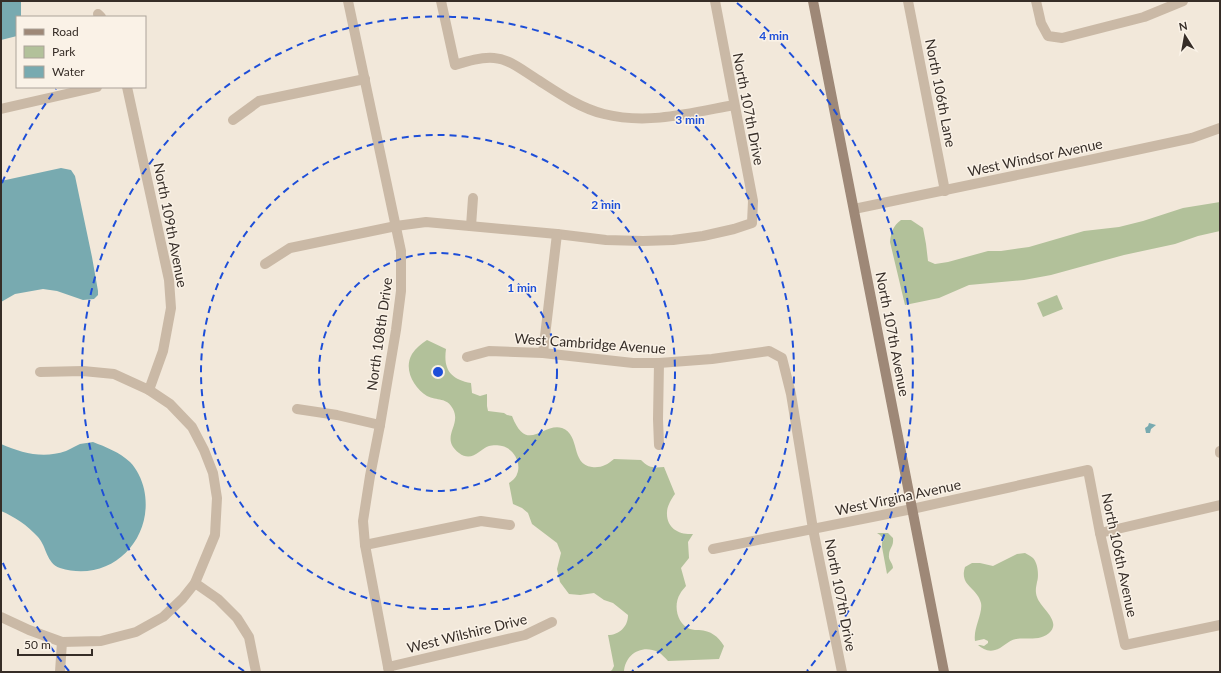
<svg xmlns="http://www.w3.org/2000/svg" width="1221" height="673" font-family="Lato,sans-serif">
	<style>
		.green { fill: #b2c19a }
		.water { fill: #78aab0 }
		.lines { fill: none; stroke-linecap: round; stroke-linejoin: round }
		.minor { stroke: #cab9a6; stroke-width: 10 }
		.secondary { stroke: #9e8877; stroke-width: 10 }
		.ring { fill: none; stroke: #1d4ed8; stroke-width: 2; stroke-dasharray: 7 5 }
		.labels { text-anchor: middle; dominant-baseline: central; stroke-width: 3; stroke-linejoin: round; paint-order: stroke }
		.street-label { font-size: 14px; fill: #362d27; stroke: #faf2e7 }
		.centre { fill: #1d4ed8; stroke: #faf2e7; stroke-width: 2 }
		.ring-label { font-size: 12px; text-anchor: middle; font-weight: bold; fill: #1d4ed8; stroke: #faf2e7; stroke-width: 3; stroke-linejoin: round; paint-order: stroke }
	</style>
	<rect width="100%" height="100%" fill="#f2e8da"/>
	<g class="green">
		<path d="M1220,202V231L1198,236L1175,244L1124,255L1051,275L1024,280L969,285L939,298L905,305L890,242C891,232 893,226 901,220H911L923,228L926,244L928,261L935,264L948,262L988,251H1001L1029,247L1084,231L1119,227L1143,221L1183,208Z"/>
		<polygon points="1057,295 1063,309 1043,317 1037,303"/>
		<path d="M427,340L446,349C443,370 451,379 471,383L472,393L480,396L487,394V406L488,411L504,413L507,415L512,416C527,455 543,422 562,428C581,435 570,464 592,467C601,468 607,465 614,459L641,460C649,468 653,468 664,467L675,494C671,499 667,507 667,512C666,528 679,535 693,534L688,542L689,558L681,568L686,586C684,589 681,591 680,594C673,605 677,624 690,629C693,630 697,630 699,630C711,631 718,636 724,646L719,659L668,661C665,658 662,654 658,652C642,644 625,654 624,672H609L612,670L614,666L608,635C619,635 628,627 628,615L613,603L604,600L594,593L580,595L569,594L560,582L557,569L561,553L557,543L532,524L528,513L522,508L513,504L509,483C512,481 516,478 517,474C522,463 513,448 502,446C499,445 492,445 489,446C480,449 472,463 459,453C439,437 462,426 453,409C447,397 437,401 427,396C414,388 403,369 412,354C416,348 421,344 427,340Z"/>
		<path d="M877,533H888L893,538C894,547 889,548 889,555C888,560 893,563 893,568L887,574L882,547V542L884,540L880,535Z"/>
		<path d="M1025,553C1028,555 1031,556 1033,558C1038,563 1039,576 1037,582C1036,588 1035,591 1037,597C1040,607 1060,620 1051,631C1042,642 1027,637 1016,639C1008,640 1002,649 995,650C988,652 983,649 978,645H980L984,646L988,643V641L984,639L975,641C973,628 983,614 981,603C977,587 959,586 965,567L972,563H980L993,566L1017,554Z"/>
	</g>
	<g class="water">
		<polygon points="1,1 21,1 21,17 17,17 17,36 1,40"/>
		<polygon points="61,168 71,170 75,176 92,257 98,291 98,295 94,299 83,300 57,291 43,289 15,294 1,302 1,181"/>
		<polygon points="1149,423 1156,425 1151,429 1150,433 1146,433 1145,428 1148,426"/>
		<path d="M93,442C106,447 119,452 130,462C137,469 142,480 144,489C155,539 111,584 60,568C46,563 47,547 38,537C27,525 15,517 1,511V444C22,453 43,459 66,451C71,449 75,446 80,444C84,443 89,443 93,442Z"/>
	</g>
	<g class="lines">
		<g class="minor">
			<polyline points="348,1 401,251 401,291 396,330 380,425 370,476 363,521 365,545 389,672"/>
			<path d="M441,1L455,65C468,61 481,57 494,58C509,59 522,70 535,78C557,92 579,108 604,114C648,125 691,113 734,105"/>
			<polyline points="908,1 945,191"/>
			<polyline points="1036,1 1041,23 1048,36 1062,38 1144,17 1183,1"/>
			<polyline points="98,14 101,17"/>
			<polyline points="127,87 169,280 171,308 163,351 149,390"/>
			<polyline points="1,109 97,87"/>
			<polyline points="233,120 259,101 365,79"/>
			<polyline points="854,209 1094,159 1192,138 1220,128"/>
			<polyline points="471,226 473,198"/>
			<polyline points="265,264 290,248 396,226 426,222 557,234 606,240 643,241 673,240 703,236 734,229 752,223 753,201 715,1"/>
			<polyline points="543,353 557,234"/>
			<polyline points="467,357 489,351 543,353 633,363 659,363 712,359 769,351 782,358 791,394 813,529 842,672"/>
			<polyline points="659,363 658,419 659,445"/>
			<polyline points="297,409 337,415 380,425"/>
			<polyline points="1220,451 1220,453"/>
			<polyline points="1100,533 1220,505"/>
			<polyline points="365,545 481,521 510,525"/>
			<polyline points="713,549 912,509 1088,470 1100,533 1125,645 1220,625"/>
			<polyline points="195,583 218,599 237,618 249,637 256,672"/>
			<polyline points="1,617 29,630 62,642 101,641 136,632 163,617 183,598 195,583 215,535 217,498 213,473 204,450 192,427 170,404 149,390 114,374 83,371 40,372"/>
			<polyline points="388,667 525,635 552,622"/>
			<polyline points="60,672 62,642"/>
		</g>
		<polyline class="secondary" points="813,1 944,672"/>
	</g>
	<g class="ring">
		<circle cx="438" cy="372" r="119"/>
		<circle cx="438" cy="372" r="237"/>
		<path d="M244 671A356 356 0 1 1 632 671"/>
		<path d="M69 671A475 475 0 0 1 2 561M2 183A475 475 0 0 1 56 89M737 3A475 475 0 0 1 807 671"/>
	</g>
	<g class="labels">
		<g class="street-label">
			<text transform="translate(941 93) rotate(79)">North 106th Lane</text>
			<text transform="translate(749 109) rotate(79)">North 107th Drive</text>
			<text transform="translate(1035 157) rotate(-12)">West Windsor Avenue</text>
			<text transform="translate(171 225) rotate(79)">North 109th Avenue</text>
			<text transform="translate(379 334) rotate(-82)">North 108th Drive</text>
			<text transform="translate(893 334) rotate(79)">North 107th Avenue</text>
			<text transform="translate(590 343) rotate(4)">West Cambridge Avenue</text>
			<text transform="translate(898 497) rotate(-12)">West Virgina Avenue</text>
			<text transform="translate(1120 555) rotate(78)">North 106th Avenue</text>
			<text transform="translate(841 595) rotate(79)">North 107th Drive</text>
			<text transform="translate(467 633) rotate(-14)">West Wilshire Drive</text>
		</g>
	</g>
	<circle cx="438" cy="372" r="6" class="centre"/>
	<g class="ring-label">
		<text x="774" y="40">4 min</text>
		<text x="690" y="124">3 min</text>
		<text x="606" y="209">2 min</text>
		<text x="522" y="292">1 min</text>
	</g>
	<rect width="1221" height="673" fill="none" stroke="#362d27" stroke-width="4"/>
	<rect x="16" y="16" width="130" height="72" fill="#faf2e7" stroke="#aca39a"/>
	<rect x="24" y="29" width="20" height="6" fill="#9e8877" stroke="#aca39a"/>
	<text x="52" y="36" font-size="12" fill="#362d27">Road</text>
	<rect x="24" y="46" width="20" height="12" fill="#b2c19a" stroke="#aca39a"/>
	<text x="52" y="56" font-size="12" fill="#362d27">Park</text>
	<rect x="24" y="66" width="20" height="12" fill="#78aab0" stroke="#aca39a"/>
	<text x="52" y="76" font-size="12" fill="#362d27">Water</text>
	<g transform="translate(1185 36) rotate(349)" stroke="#faf2e7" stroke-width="3" paint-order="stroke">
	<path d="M0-3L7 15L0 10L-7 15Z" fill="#362d27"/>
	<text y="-6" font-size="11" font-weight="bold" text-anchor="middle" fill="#362d27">N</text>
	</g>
	<path d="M18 649v6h74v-6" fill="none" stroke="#362d27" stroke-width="2"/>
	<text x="24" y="649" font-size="12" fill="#362d27" stroke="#faf2e7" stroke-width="3" paint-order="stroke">50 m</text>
</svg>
